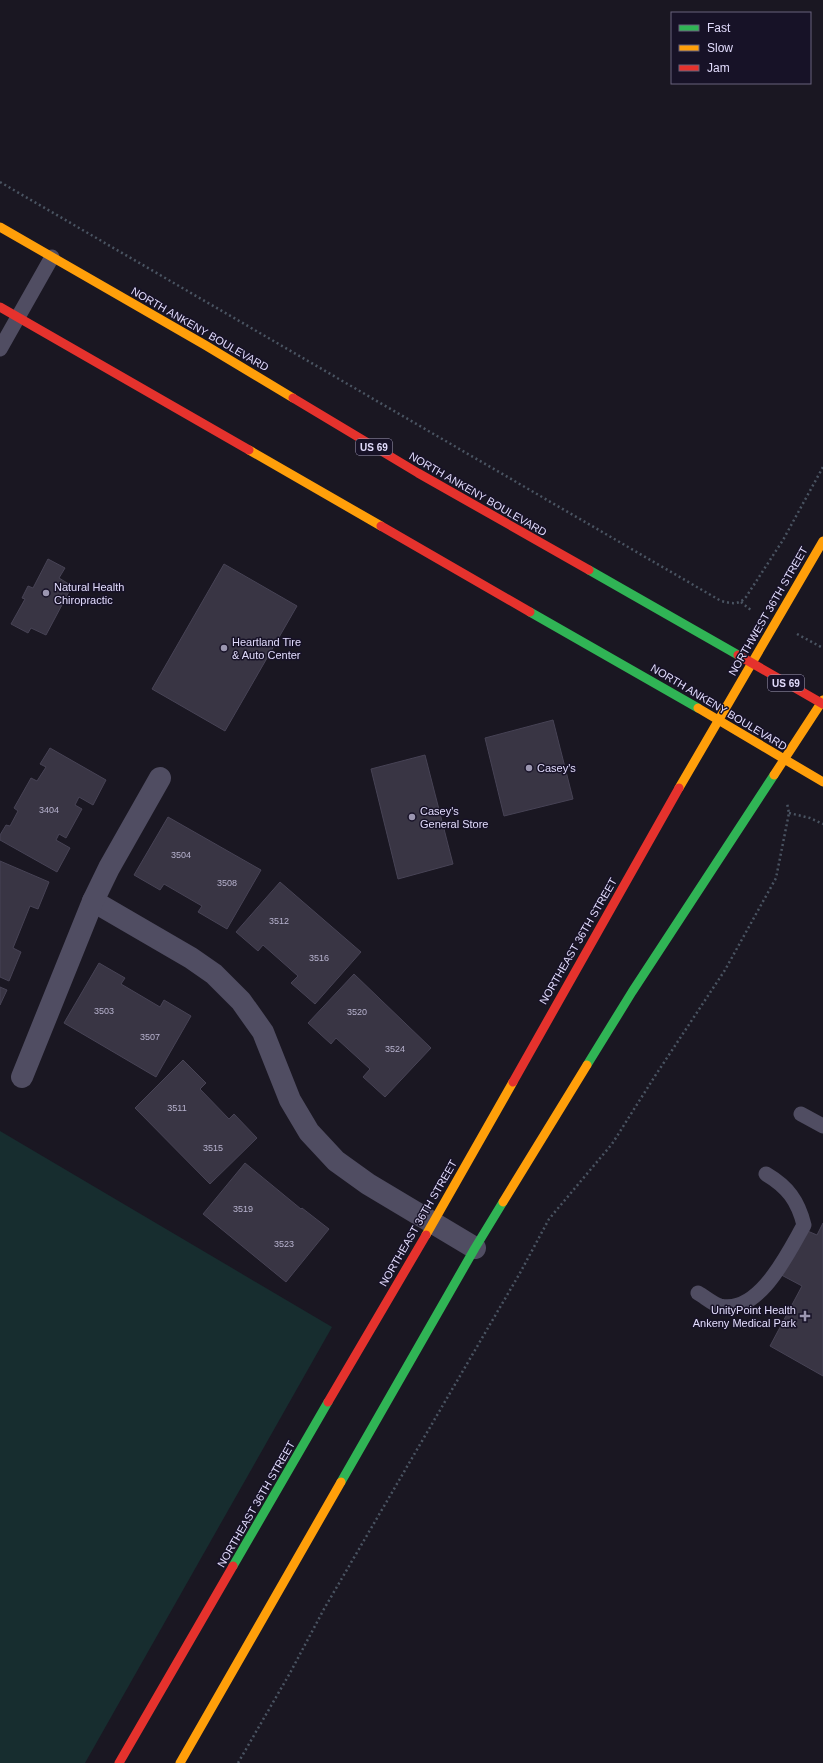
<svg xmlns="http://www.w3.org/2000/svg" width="823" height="1763" font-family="Arial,sans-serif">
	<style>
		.green { fill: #172d2f }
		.building { fill: #393544; stroke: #474355 }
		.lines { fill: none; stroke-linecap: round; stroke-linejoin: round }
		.path { stroke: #4a5462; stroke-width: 2.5; stroke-dasharray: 2 3; stroke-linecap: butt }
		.lane { stroke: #504d62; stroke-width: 15 }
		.street { stroke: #504d62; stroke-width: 22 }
		.fast { stroke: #30b455; stroke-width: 9 }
		.slow { stroke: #ff9f0a; stroke-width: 9 }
		.jam { stroke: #e5322d; stroke-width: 9 }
		.poi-dot { fill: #9b96b0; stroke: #171227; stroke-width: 1.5 }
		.labels { text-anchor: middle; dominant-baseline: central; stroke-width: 3; stroke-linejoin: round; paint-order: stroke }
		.number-label { font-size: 9px; fill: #b7b2ce }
		.shield { fill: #171227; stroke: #a49fbc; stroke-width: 1 }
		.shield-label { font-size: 10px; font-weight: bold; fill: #e1dbfc }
		.street-label { font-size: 11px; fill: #e1dbfc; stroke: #171227 }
		.poi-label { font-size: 11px; fill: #e1dbfc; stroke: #171227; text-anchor: start }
	</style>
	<rect width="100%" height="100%" fill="#1a1722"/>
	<polygon class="green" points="0,1131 332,1327 85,1763 0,1763"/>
	<g class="building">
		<polygon points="48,559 65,568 59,578 72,586 46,635 31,628 28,633 11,624 25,599 22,598 28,586 33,588"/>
		<polygon points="224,564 297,606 225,731 152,689"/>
		<polygon points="553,720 573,799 504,816 485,738"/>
		<polygon points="50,748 106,780 93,805 79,797 75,805 82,809 66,838 59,834 56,840 70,848 57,872 0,840 0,835 6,825 10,826 18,811 14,808 31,778 37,781 46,767 40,764"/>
		<polygon points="425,755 453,864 398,879 371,769"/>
		<polygon points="168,817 261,870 227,929 198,912 202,906 164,884 160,890 134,875"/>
		<polygon points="0,861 49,882 38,909 30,906 13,948 21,952 9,981 0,977"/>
		<polygon points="280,882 361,952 315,1004 291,983 298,976 263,945 258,951 236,932"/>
		<polygon points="99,963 125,978 121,984 160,1007 164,1000 191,1016 156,1077 64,1023"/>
		<polygon points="354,974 431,1048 385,1097 363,1077 370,1069 336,1038 331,1044 308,1023"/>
		<polygon points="0,987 7,990 0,1005"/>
		<polygon points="183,1060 206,1083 200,1089 229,1119 234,1114 257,1138 210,1184 135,1108"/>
		<polygon points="245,1163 301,1209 302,1208 329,1229 286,1282 203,1214"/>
		<polygon points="823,1223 823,1376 770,1346 802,1286 772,1270 798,1227 817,1235"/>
	</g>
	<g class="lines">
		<g class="path">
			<path d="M0,182L721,601C731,603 738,606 746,597L783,540L823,467"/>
			<polyline points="741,602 752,611"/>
			<polyline points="797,634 823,648"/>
			<polyline points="789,813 810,818 823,824"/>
			<polyline points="238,1763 290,1673 324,1609 520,1273 549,1219 612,1144 655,1076 725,970 776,878 789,813 787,803"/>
		</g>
		<g class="lane">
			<polyline points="0,349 52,257"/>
			<polyline points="801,1114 823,1126"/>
			<path d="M698,1293C705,1297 713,1304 720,1306C759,1315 788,1253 804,1225C798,1201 788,1187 766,1174"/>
		</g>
		<g class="street">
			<polyline points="93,901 191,958 214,974 241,1001 263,1032 290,1100 309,1132 336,1161 368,1184 475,1248"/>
			<polyline points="22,1077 93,901 109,868 160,778"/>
		</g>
		<g class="fast">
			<polyline points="589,570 738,655"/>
			<polyline points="530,612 698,708"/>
			<polyline points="587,1065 632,992 774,775"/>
			<polyline points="341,1482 475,1248 503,1202"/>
			<polyline points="233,1566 328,1402"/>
		</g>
		<g class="slow">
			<polyline points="0,227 205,345 293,398"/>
			<polyline points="249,450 381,526"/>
			<polyline points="698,708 823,782"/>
			<polyline points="774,775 823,700"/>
			<polyline points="679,788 823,541"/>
			<polyline points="503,1202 587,1065"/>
			<polyline points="426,1235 513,1082"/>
			<polyline points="180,1763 341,1482"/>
		</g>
		<g class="jam">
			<polyline points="0,307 249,450"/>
			<polyline points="293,398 418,473 589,570"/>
			<polyline points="381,526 530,612"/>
			<polyline points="738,655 823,704"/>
			<polyline points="513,1082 679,788"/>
			<polyline points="328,1402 426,1235"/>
			<polyline points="119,1763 233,1566"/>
		</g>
	</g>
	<g class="poi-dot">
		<circle cx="46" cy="593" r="4"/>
		<circle cx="224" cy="648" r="4"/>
		<circle cx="529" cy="768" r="4"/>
		<circle cx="412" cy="817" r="4"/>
		<path d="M803 1310h4v4h4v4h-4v4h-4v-4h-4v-4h4z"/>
	</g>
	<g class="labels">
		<g class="number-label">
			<text x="49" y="810">3404</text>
			<text x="181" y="855">3504</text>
			<text x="227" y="883">3508</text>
			<text x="279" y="921">3512</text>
			<text x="319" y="958">3516</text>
			<text x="104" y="1011">3503</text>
			<text x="357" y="1012">3520</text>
			<text x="150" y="1037">3507</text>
			<text x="395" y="1049">3524</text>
			<text x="177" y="1108">3511</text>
			<text x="213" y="1148">3515</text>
			<text x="243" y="1209">3519</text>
			<text x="284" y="1244">3523</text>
		</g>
		<g class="shield">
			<rect x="356" y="439" width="36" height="16" rx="3"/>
			<rect x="768" y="675" width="36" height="16" rx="3"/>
		</g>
		<g class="shield-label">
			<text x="374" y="447">US 69</text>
			<text x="786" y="683">US 69</text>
		</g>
		<g class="street-label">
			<text transform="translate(200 329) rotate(30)">NORTH ANKENY BOULEVARD</text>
			<text transform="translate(478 494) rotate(30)">NORTH ANKENY BOULEVARD</text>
			<text transform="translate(768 611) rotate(-60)">NORTHWEST 36TH STREET</text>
			<text transform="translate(719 707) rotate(31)">NORTH ANKENY BOULEVARD</text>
			<text transform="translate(578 941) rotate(-60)">NORTHEAST 36TH STREET</text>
			<text transform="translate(418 1223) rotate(-60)">NORTHEAST 36TH STREET</text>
			<text transform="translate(256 1504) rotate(-60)">NORTHEAST 36TH STREET</text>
		</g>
		<g class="poi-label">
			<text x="54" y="587">Natural Health<tspan x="54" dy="13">Chiropractic</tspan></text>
			<text x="232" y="642">Heartland Tire<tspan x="232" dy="13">&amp; Auto Center</tspan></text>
			<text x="537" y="768">Casey's</text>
			<text x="420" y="811">Casey's<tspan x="420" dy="13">General Store</tspan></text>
			<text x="796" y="1310" text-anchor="end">UnityPoint Health<tspan x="796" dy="13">Ankeny Medical Park</tspan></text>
		</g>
	</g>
	<rect x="671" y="12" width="140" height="72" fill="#171227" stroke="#68627c"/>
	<rect x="679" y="25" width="20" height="6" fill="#30b455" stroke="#68627c"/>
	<text x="707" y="32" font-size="12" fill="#e1dbfc">Fast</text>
	<rect x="679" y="45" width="20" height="6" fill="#ff9f0a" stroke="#68627c"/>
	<text x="707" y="52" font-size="12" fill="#e1dbfc">Slow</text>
	<rect x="679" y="65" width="20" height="6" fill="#e5322d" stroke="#68627c"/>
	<text x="707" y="72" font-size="12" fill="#e1dbfc">Jam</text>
</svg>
